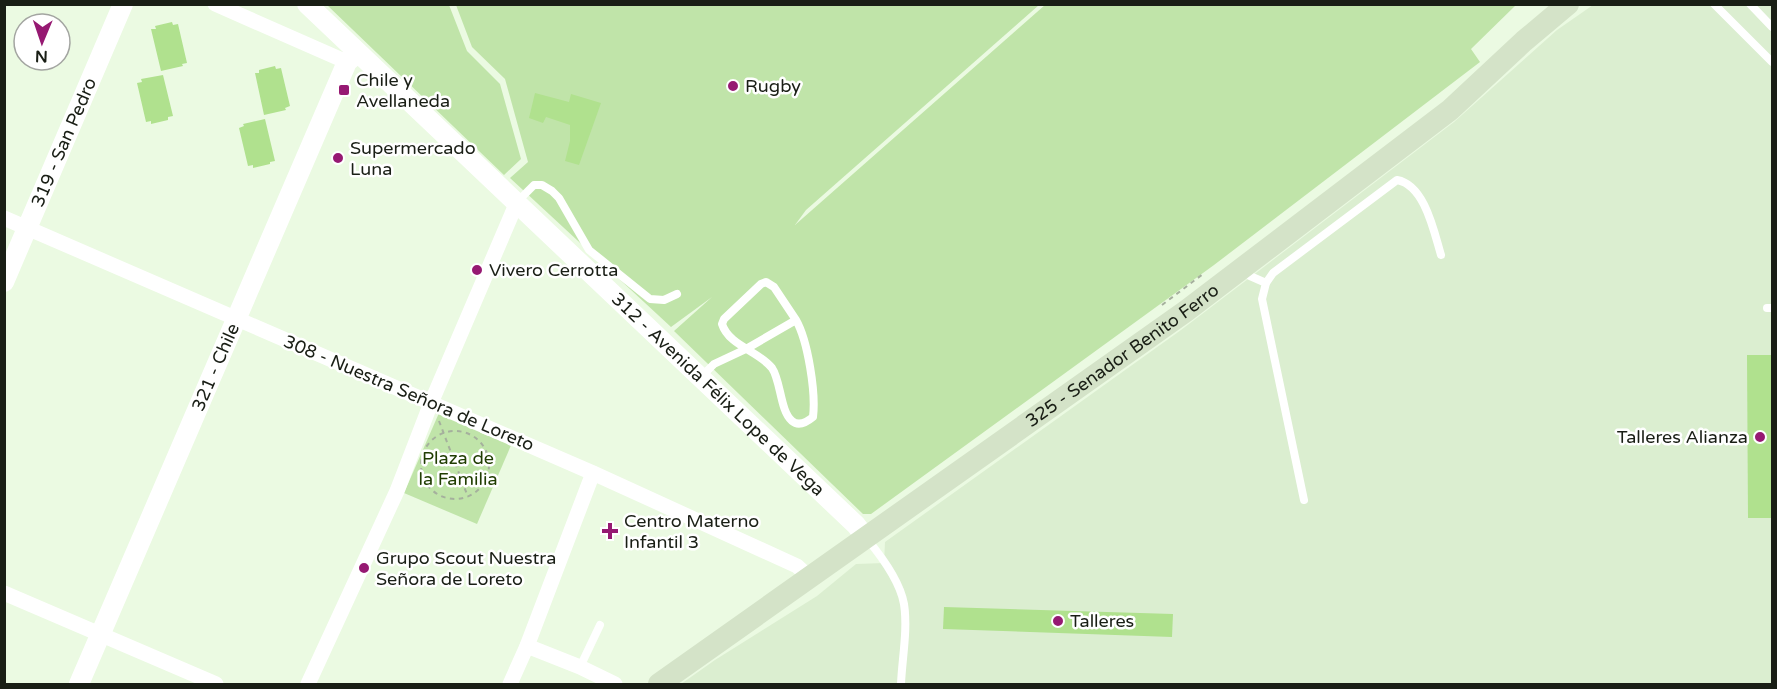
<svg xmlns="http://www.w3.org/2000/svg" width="1777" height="689" font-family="'Varela Round',sans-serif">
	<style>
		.built { fill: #dbeed0 }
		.green { fill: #c0e4a9 }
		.building { fill: #b0e18e }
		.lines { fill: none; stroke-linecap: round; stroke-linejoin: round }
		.path { stroke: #a5b09d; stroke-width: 2; stroke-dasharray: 4.5 4.5; stroke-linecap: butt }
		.service { stroke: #fff; stroke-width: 8 }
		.minor { stroke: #fff; stroke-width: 15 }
		.tertiary { stroke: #fff; stroke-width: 20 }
		.secondary { stroke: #d4e3c8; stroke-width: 22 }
		.poi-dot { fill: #961972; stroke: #fff; stroke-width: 2 }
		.labels { text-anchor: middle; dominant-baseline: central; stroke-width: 5; stroke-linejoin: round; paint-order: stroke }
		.poi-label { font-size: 18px; fill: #191e15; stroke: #fff; text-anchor: start }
		.street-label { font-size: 18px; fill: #191e15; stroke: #fff }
		.park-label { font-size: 18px; fill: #203d02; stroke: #fff }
	</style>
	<rect width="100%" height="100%" fill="#ebfae2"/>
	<polygon class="built" points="1593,5 1772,5 1772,684 681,684 715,660 817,596 856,564 884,563 885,542 1181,330 1454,122 1557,30"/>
	<g class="green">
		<polygon points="327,5 449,5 467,51 500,84 521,159 504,175"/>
		<polygon points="456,5 1039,5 806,210 795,225 1045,5 1516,5 1471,49 1480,62 1214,265 871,514 863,514 674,331 712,297 671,327 510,178 528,162 505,79 472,47"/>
		<polygon points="439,413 512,443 477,524 404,493"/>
	</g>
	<g class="building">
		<polygon points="172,22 173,25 178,24 187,63 182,64 183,66 161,71 151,29 156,29 155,26"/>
		<polygon points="275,66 276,69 281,68 290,106 285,108 286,110 264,115 255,73 259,73 259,70"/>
		<polygon points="163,75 173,116 168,117 168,120 151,124 151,121 146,122 137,83 142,82 141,79"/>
		<polygon points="535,93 569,102 571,94 601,103 579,165 565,161 570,141 570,125 546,117 543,123 529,118"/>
		<polygon points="265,119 275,161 270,162 270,164 253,168 253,165 248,166 239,128 244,126 243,124"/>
		<polygon points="1747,355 1773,355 1773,518 1748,518"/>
		<polygon points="944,607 1173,614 1172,637 943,629"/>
	</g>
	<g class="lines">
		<g class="path">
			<polyline points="1162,305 1203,274"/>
			<polyline points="439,421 468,497"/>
			<circle cx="455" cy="465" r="34"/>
		</g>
		<g class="service">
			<polyline points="1714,4 1772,62"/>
			<polyline points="1750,4 1772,27"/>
			<polyline points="517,202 534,185 542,185 552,191 559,198 589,250 650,299 664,300 677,294"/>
			<polyline points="1244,268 1250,276 1266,283 1262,299 1304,500"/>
			<path d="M1266,283L1273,273L1397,180C1425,185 1434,232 1441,255"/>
			<polyline points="1767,308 1772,308"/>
			<path d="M702,376L714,364L746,349L796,320C808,341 816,393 813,417C807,422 799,427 792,421C780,411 781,381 772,368C759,351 729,346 722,324L724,319L761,284L766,282L774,287L796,320"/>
			<path d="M867,539C882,557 900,581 904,604C908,630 902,659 901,684"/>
			<polyline points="580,667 600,625"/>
		</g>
		<g class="minor">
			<polyline points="215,4 347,62"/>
			<polyline points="4,218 593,473 797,566 809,577"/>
			<polyline points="4,593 216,684"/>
			<polyline points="527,646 580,667 615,684"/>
			<polyline points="308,684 397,491 431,403 517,202"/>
			<polyline points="510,684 527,646 593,473"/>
		</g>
		<g class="tertiary">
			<path id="s1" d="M307,4L856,525L866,538"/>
			<path id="s2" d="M4,282L123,4"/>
			<path id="s3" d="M79,684L347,62L357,53"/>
		</g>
		<path class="secondary" id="s4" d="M659,684L1186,311L1450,110L1524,41L1568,4"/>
	</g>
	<g class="poi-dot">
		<circle cx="733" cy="86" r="6"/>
		<rect x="338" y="84" width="12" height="12" rx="3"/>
		<circle cx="338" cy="158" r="6"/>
		<circle cx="477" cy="270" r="6"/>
		<circle cx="1760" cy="437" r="6"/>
		<path d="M607 522h6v6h6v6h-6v6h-6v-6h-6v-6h6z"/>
		<circle cx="364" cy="568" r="6"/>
		<circle cx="1058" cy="621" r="6"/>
	</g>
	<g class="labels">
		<g class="poi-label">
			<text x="356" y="80">Chile y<tspan x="356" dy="21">Avellaneda</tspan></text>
			<text x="745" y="86">Rugby</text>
			<text x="350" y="148">Supermercado<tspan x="350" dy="21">Luna</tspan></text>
			<text x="489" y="270">Vivero Cerrotta</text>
			<text x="1748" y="437" text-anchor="end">Talleres Alianza</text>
			<text x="624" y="521">Centro Materno<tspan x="624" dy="21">Infantil 3</tspan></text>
			<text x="376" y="558">Grupo Scout Nuestra<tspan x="376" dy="21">Señora de Loreto</tspan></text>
			<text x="1070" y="621">Talleres</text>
		</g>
		<g class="street-label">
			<text stroke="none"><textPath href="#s2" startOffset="152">319 - San Pedro</textPath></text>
			<text stroke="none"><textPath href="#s4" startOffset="568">325 - Senador Benito Ferro</textPath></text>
			<text stroke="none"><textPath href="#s3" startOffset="345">321 - Chile</textPath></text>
			<text transform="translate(409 393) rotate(23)">308 - Nuestra Señora de Loreto</text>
			<text stroke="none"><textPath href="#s1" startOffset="567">312 - Avenida Félix Lope de Vega</textPath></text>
		</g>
		<g class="park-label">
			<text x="458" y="458">Plaza de<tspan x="458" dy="21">la Familia</tspan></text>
		</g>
	</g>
	<rect width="1777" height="689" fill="none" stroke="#191e15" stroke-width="12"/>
	<g transform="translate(42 42) rotate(182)"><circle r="28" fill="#ffffff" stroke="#a3a5a1" stroke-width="1.5"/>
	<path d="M0-4.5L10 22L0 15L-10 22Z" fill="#961972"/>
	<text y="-9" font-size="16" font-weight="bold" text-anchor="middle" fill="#191e15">N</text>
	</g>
</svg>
